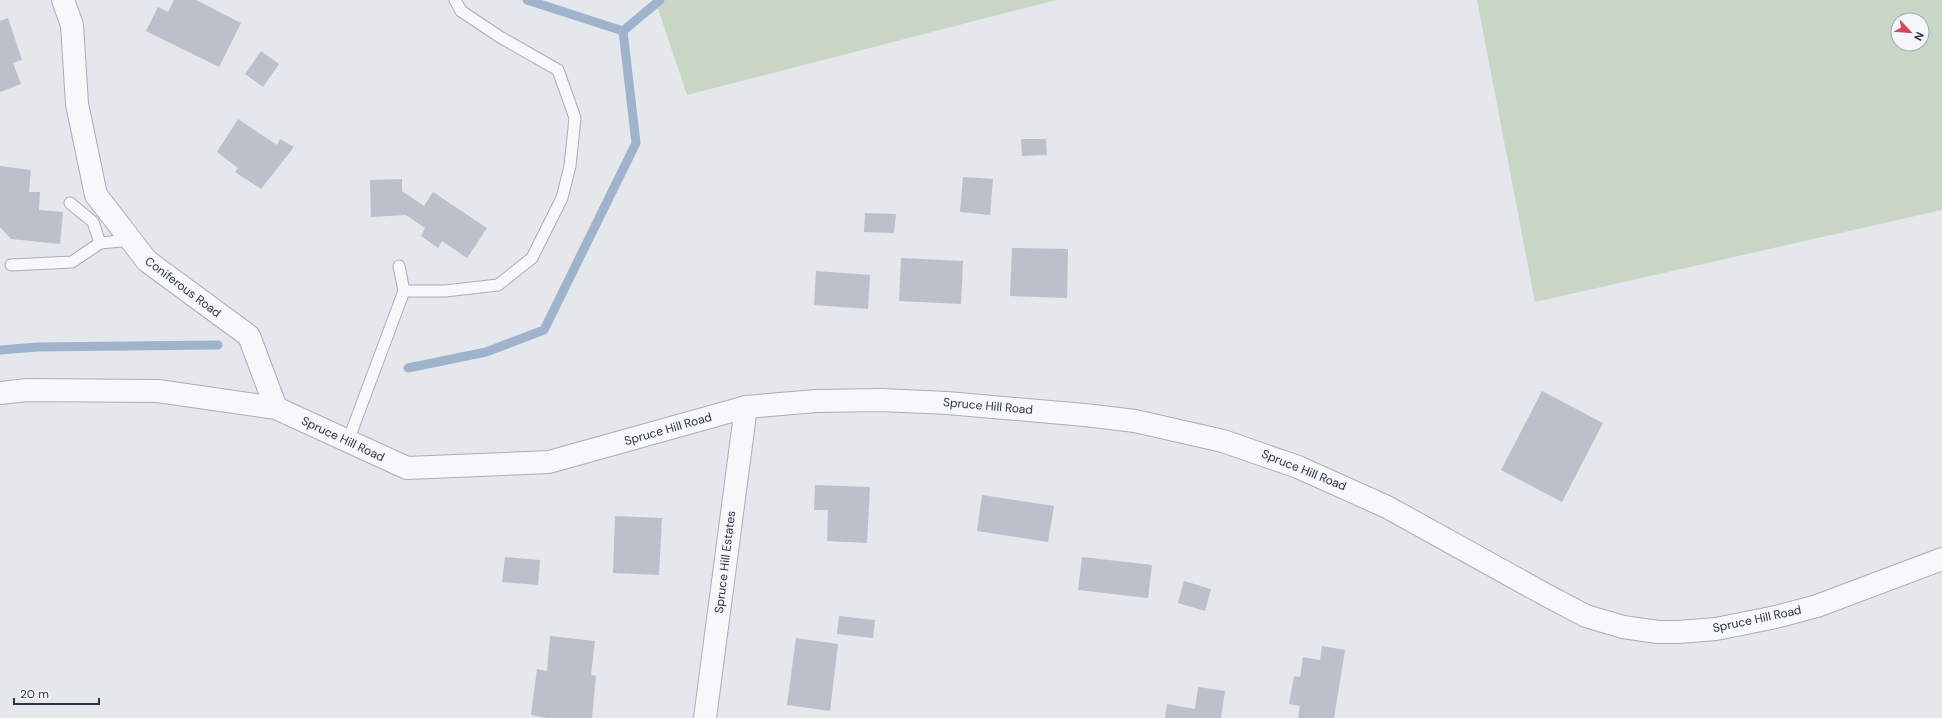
<svg xmlns="http://www.w3.org/2000/svg" width="1942" height="718" font-family="'DM Sans',sans-serif">
	<style>
		.green { fill: #c9d6c5; fill-rule: evenodd }
		.lines { fill: none; stroke-linecap: round; stroke-linejoin: round }
		.stream { stroke: #9fb4cc; stroke-width: 9 }
		.building { fill: #bbc0ca }
		.lane-casing { stroke: #a9aeb7; stroke-width: 13 }
		.street-casing { stroke: #a9aeb7; stroke-width: 24 }
		.lane { stroke: #f7f8fa; stroke-width: 11 }
		.street { stroke: #f7f8fa; stroke-width: 22 }
		.labels { text-anchor: middle; dominant-baseline: central; stroke-width: 3.5; stroke-linejoin: round; paint-order: stroke }
		.street-label { font-size: 12px; fill: #2b3445; stroke: #f4f6f9 }
	</style>
	<rect width="100%" height="100%" fill="#e4e7ec"/>
	<g class="green">
		<polygon points="655,0 1056,0 687,95"/>
		<path d="M1477,0H1942V210L1535,302ZM1898,20H1922V44H1898Z"/>
	</g>
	<g class="lines">
		<g class="stream">
			<polyline points="527,0 623,31"/>
			<polyline points="623,31 660,0"/>
			<polyline points="0,350 38,347 218,345"/>
			<polyline points="408,368 486,352 544,330 636,143 623,31"/>
		</g>
	</g>
	<g class="building">
		<polygon points="174,0 196,0 241,23 219,67 146,31 158,7 168,12"/>
		<polygon points="8,18 22,60 13,63 21,84 0,92 0,21"/>
		<polygon points="261,51 279,64 263,87 245,74"/>
		<polygon points="238,119 277,145 280,139 294,147 261,189 235,172 238,168 217,152"/>
		<polygon points="1021,139 1046,139 1047,155 1022,156"/>
		<polygon points="0,166 31,170 29,192 40,192 39,210 63,212 60,244 11,239 0,227"/>
		<polygon points="963,177 993,179 990,215 960,212"/>
		<polygon points="402,179 402,191 424,206 433,192 487,228 467,258 442,241 438,248 421,236 425,228 406,215 371,217 370,180"/>
		<polygon points="865,213 896,214 894,233 864,232"/>
		<polygon points="1012,248 1068,249 1067,298 1010,296"/>
		<polygon points="901,258 963,261 961,304 899,301"/>
		<polygon points="816,271 870,275 868,309 814,305"/>
		<polygon points="1542,391 1603,423 1562,502 1501,470"/>
		<polygon points="815,485 870,487 867,543 827,541 828,510 814,510"/>
		<polygon points="982,495 1054,506 1048,542 977,531"/>
		<polygon points="615,516 662,518 659,575 613,573"/>
		<polygon points="505,557 540,560 538,585 502,582"/>
		<polygon points="1082,557 1152,565 1148,598 1078,590"/>
		<polygon points="1184,581 1211,589 1205,611 1178,603"/>
		<polygon points="839,616 875,620 873,638 837,634"/>
		<polygon points="550,636 595,641 591,675 596,676 592,718 548,718 531,715 537,669 547,671"/>
		<polygon points="796,638 838,644 830,711 787,705"/>
		<polygon points="1322,646 1345,650 1334,718 1298,718 1300,706 1289,704 1294,676 1300,677 1303,657 1320,660"/>
		<polygon points="1198,687 1225,691 1221,718 1165,718 1167,704 1195,709"/>
	</g>
	<g class="lines">
		<defs>
			<g id="lane">
				<polyline points="70,203 93,222 100,243"/>
				<polyline points="11,265 72,262 100,243 131,240"/>
				<polyline points="404,291 445,291 498,285 532,258 562,198 570,166 575,118 558,70 500,37 461,11 455,0"/>
				<polyline points="348,441 404,291 399,266"/>
			</g>
			<g id="street">
				<polyline points="63,0 72,25 77,104 96,195 147,261 249,336 276,408"/>
				<polyline points="0,393 27,390 158,391 276,408 407,468 549,462 746,407 816,401 881,400 947,403 1085,415 1135,421 1223,441 1298,467 1387,507 1546,595 1586,616 1623,627 1658,632 1678,632 1716,629 1776,617 1817,606 1942,559"/>
				<polyline points="705,718 746,407"/>
			</g>
		</defs>
		<use href="#lane" class="lane-casing"/>
		<use href="#street" class="street-casing"/>
		<use href="#lane" class="lane"/>
		<use href="#street" class="street"/>
	</g>
	<g class="labels">
		<g class="street-label">
			<text transform="translate(183 287) rotate(37)">Coniferous Road</text>
			<text transform="translate(988 406) rotate(5)">Spruce Hill Road</text>
			<text transform="translate(668 429) rotate(-16)">Spruce Hill Road</text>
			<text transform="translate(343 439) rotate(25)">Spruce Hill Road</text>
			<text transform="translate(1304 470) rotate(22)">Spruce Hill Road</text>
			<text transform="translate(725 562) rotate(-83)">Spruce Hill Estates</text>
			<text transform="translate(1757 619) rotate(-12)">Spruce Hill Road</text>
		</g>
	</g>
	<g transform="translate(1910 32) rotate(116)"><circle r="19" fill="#f4f6f9" stroke="#a4a8b1"/>
	<path d="M0-3L7 15L0 10L-7 15Z" fill="#d1495b"/>
	<text y="-6" font-size="11" font-weight="bold" text-anchor="middle" fill="#2b3445">N</text>
	</g>
	<path d="M14 698v6h85v-6" fill="none" stroke="#2b3445" stroke-width="2"/>
	<text x="20" y="698" font-size="12" fill="#2b3445" stroke="#f4f6f9" stroke-width="3" paint-order="stroke">20 m</text>
</svg>
